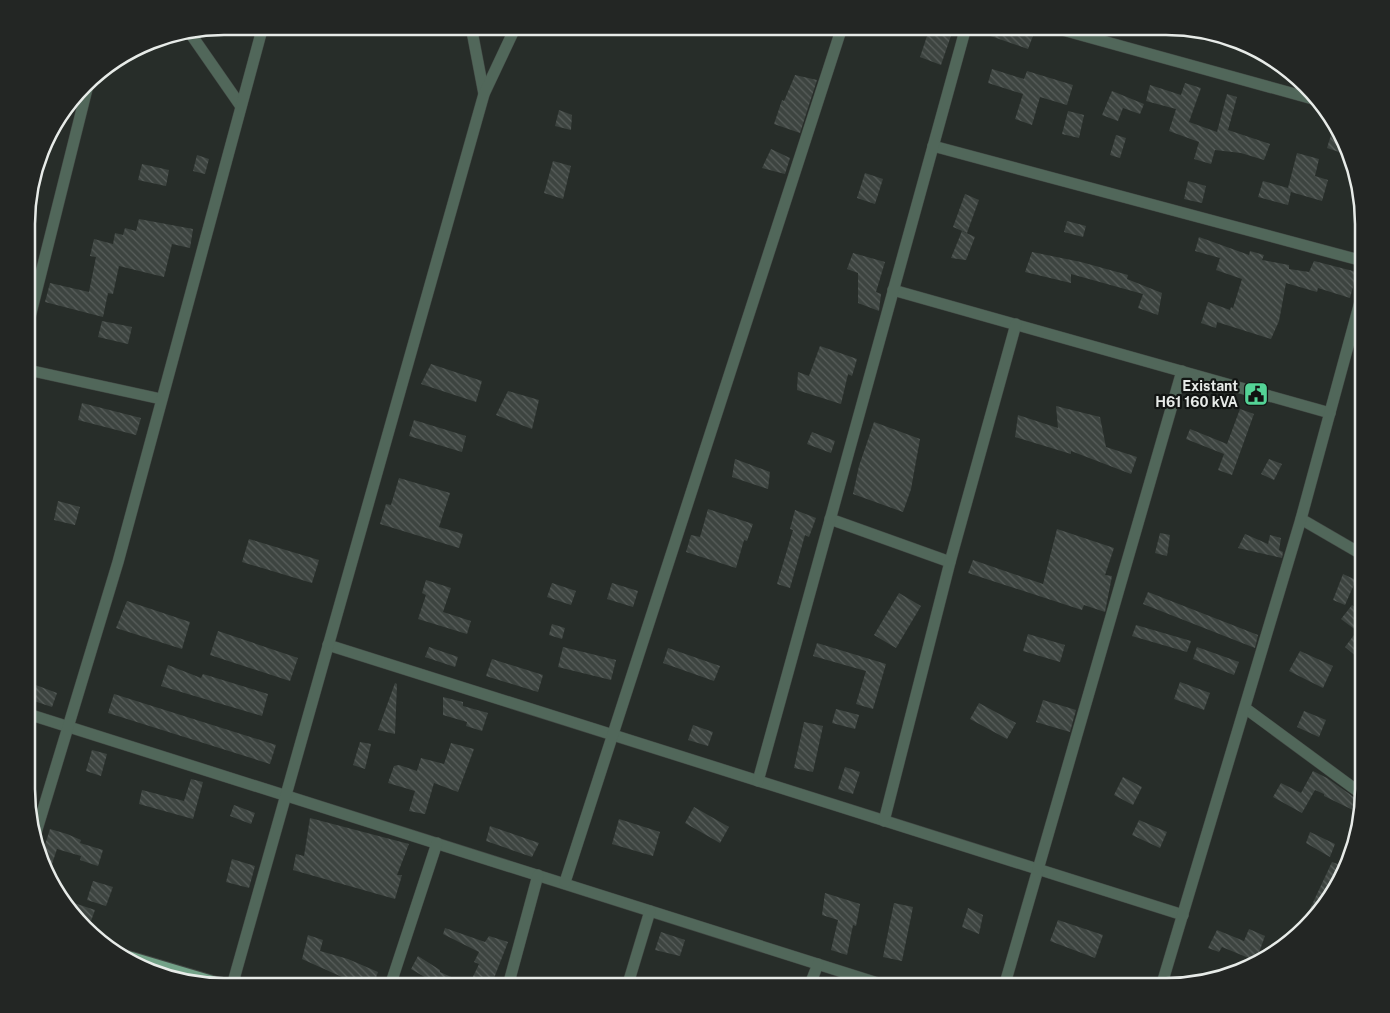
<svg xmlns="http://www.w3.org/2000/svg" width="1390" height="1013" font-family="'Public Sans',sans-serif">
	<style>
		.building { fill: url(#building-back-hatch) }
		.lines { fill: none; stroke-linecap: round; stroke-linejoin: round }
		.minor-casing { stroke: #424844; stroke-width: 12 }
		.primary-casing { stroke: #424844; stroke-width: 14 }
		.minor { stroke: #51675a; stroke-width: 11 }
		.primary { stroke: #73a288; stroke-width: 12 }
		.labels { text-anchor: middle; dominant-baseline: central; stroke-width: 4.5; stroke-linejoin: round; paint-order: stroke }
		.poi-label { font-size: 14px; font-weight: bold; fill: #e7ebe8; stroke: #121513; text-anchor: end }
		.rim { fill: none; stroke: #e7ebe8; stroke-width: 2.5 }
	</style>
	<defs>
		<pattern id="building-back-hatch" width="6" height="6" patternUnits="userSpaceOnUse" patternTransform="scale(1.25)"><rect width="6" height="6" fill="#3d4440"/><path d="M-1 5l2 2M0 0l6 6M5-1l2 2" fill="none" stroke="#595f5c"/></pattern>
	</defs>
	<rect width="100%" height="100%" fill="#272d29"/>
	<g class="building">
		<polygon points="930,27 954,27 941,65 920,57"/>
		<polygon points="973,27 1004,27 1033,36 1028,49 973,30"/>
		<polygon points="992,69 1024,79 1027,71 1073,85 1067,105 1040,97 1032,125 1015,119 1023,94 988,83"/>
		<polygon points="795,75 817,80 800,133 774,124 782,100 784,101"/>
		<polygon points="1185,83 1201,88 1189,122 1217,132 1227,94 1237,97 1228,130 1270,144 1264,160 1241,153 1215,150 1211,164 1194,159 1199,142 1169,131 1176,109 1146,101 1150,85 1181,95"/>
		<polygon points="1112,91 1144,104 1140,114 1123,108 1118,121 1102,115"/>
		<polygon points="559,110 572,115 571,130 555,126"/>
		<polygon points="1068,111 1084,115 1079,138 1062,134"/>
		<polygon points="1334,125 1343,136 1348,155 1327,148"/>
		<polygon points="1116,135 1126,138 1120,158 1110,155"/>
		<polygon points="771,149 790,158 785,174 762,168"/>
		<polygon points="1297,153 1319,159 1315,176 1328,180 1322,201 1291,192 1288,205 1258,197 1263,181 1288,188"/>
		<polygon points="197,155 209,159 205,174 193,171"/>
		<polygon points="553,161 571,166 563,199 544,193"/>
		<polygon points="142,164 169,170 166,186 138,180"/>
		<polygon points="865,173 883,179 875,204 857,198"/>
		<polygon points="1188,181 1206,186 1202,203 1184,199"/>
		<polygon points="965,194 979,200 967,233 953,227"/>
		<polygon points="139,219 193,229 190,248 172,244 164,277 119,266 113,294 108,293 103,317 45,302 50,283 89,292 96,257 90,256 94,239 113,244 115,233 123,235 125,228 136,231"/>
		<polygon points="1067,221 1086,226 1083,237 1064,232"/>
		<polygon points="962,231 975,237 966,260 951,258"/>
		<polygon points="1199,237 1249,255 1250,251 1264,255 1262,260 1289,265 1289,269 1309,272 1314,261 1357,272 1350,298 1318,288 1317,292 1286,283 1279,321 1271,339 1217,322 1216,328 1201,323 1208,302 1230,310 1231,307 1233,308 1242,279 1216,270 1220,258 1195,251"/>
		<polygon points="1032,252 1081,262 1128,275 1127,279 1162,293 1158,315 1138,308 1143,294 1071,274 1071,283 1025,272"/>
		<polygon points="853,253 885,262 876,292 881,294 879,311 858,303 858,273 847,269"/>
		<polygon points="102,321 132,327 128,344 98,337"/>
		<polygon points="820,346 857,359 852,376 848,374 841,404 797,390 798,372 809,376"/>
		<polygon points="431,364 482,381 476,402 421,384"/>
		<polygon points="508,391 539,400 532,429 496,415"/>
		<polygon points="82,403 141,418 136,435 78,420"/>
		<polygon points="1056,406 1100,417 1106,447 1137,457 1131,474 1071,451 1071,454 1015,437 1018,415 1058,428"/>
		<polygon points="1240,409 1254,414 1232,475 1218,470 1224,454 1186,439 1190,429 1227,444"/>
		<polygon points="414,420 466,436 462,452 409,436"/>
		<polygon points="874,422 920,439 911,489 903,512 853,494 859,466"/>
		<polygon points="812,432 835,441 831,453 807,444"/>
		<polygon points="735,459 770,472 768,489 732,477"/>
		<polygon points="1269,459 1282,464 1274,480 1261,474"/>
		<polygon points="399,478 450,493 439,527 463,534 459,548 380,524 386,504 391,505"/>
		<polygon points="58,501 80,507 75,525 54,520"/>
		<polygon points="708,509 753,524 747,541 744,540 736,568 686,552 691,535 700,537"/>
		<polygon points="795,510 816,518 809,537 805,535 790,588 777,584 793,530 790,529"/>
		<polygon points="1057,529 1114,548 1105,575 1112,576 1105,612 1084,605 1082,610 968,573 973,560 1043,584"/>
		<polygon points="1160,533 1170,535 1167,556 1155,553"/>
		<polygon points="1245,534 1268,544 1270,535 1281,538 1279,550 1283,552 1282,558 1238,548"/>
		<polygon points="249,539 319,560 312,583 242,562"/>
		<polygon points="1343,574 1356,580 1345,605 1333,600"/>
		<polygon points="426,580 451,588 443,612 471,621 467,634 418,619 426,595 422,593"/>
		<polygon points="552,583 576,591 571,605 547,597"/>
		<polygon points="612,583 638,591 633,607 607,599"/>
		<polygon points="1148,592 1258,635 1255,648 1143,604"/>
		<polygon points="899,593 921,606 896,648 874,635"/>
		<polygon points="127,601 190,622 182,649 116,628"/>
		<polygon points="1352,605 1363,613 1363,662 1345,647 1357,631 1341,619"/>
		<polygon points="552,624 565,628 562,639 549,635"/>
		<polygon points="1136,625 1191,641 1187,652 1132,636"/>
		<polygon points="218,631 298,658 290,681 210,655"/>
		<polygon points="1028,634 1065,645 1060,662 1023,651"/>
		<polygon points="817,643 886,664 873,709 856,704 866,671 813,656"/>
		<polygon points="429,647 458,657 455,667 425,657"/>
		<polygon points="563,647 616,660 611,680 558,667"/>
		<polygon points="1197,647 1239,662 1234,675 1193,659"/>
		<polygon points="668,648 720,666 714,681 663,663"/>
		<polygon points="1300,651 1333,666 1323,688 1289,671"/>
		<polygon points="492,659 543,675 538,692 486,676"/>
		<polygon points="168,665 201,678 203,674 268,694 262,716 161,686"/>
		<polygon points="1180,682 1210,693 1204,710 1174,699"/>
		<polygon points="395,683 397,684 395,734 378,730"/>
		<polygon points="33,684 57,693 52,707 28,699"/>
		<polygon points="114,694 276,745 270,764 108,713"/>
		<polygon points="443,697 463,702 463,706 488,713 482,731 466,726 467,722 443,715"/>
		<polygon points="1043,700 1076,710 1070,732 1036,722"/>
		<polygon points="979,703 1016,723 1007,739 970,719"/>
		<polygon points="836,709 859,715 855,729 832,723"/>
		<polygon points="1304,711 1326,720 1319,737 1297,727"/>
		<polygon points="804,722 823,726 813,772 794,768"/>
		<polygon points="693,725 713,732 708,746 688,740"/>
		<polygon points="360,742 371,744 365,769 353,765"/>
		<polygon points="451,743 474,749 458,792 434,783 425,814 409,811 415,791 388,783 394,766 399,765 417,771 421,758 444,764"/>
		<polygon points="92,750 107,754 101,776 86,771"/>
		<polygon points="845,767 860,772 853,794 838,789"/>
		<polygon points="1313,771 1327,778 1358,800 1353,810 1324,796 1324,794 1315,790 1302,813 1273,797 1281,783 1301,793"/>
		<polygon points="1123,777 1142,787 1133,805 1114,795"/>
		<polygon points="191,779 203,782 193,819 139,804 142,790 184,801"/>
		<polygon points="234,805 255,813 251,824 230,816"/>
		<polygon points="694,807 729,827 720,843 685,823"/>
		<polygon points="310,818 409,844 397,875 402,875 395,899 293,870 296,854 304,856"/>
		<polygon points="619,819 660,832 653,856 612,844"/>
		<polygon points="1139,820 1167,832 1160,848 1132,835"/>
		<polygon points="490,826 539,843 532,857 486,841"/>
		<polygon points="50,829 67,834 81,840 80,843 103,850 98,866 80,860 81,856 57,849 48,876 39,847 44,848"/>
		<polygon points="1310,832 1335,844 1330,857 1306,843"/>
		<polygon points="232,859 255,866 249,888 226,882"/>
		<polygon points="1332,862 1346,867 1323,910 1317,914 1309,911"/>
		<polygon points="93,881 113,887 106,906 87,900"/>
		<polygon points="825,893 860,904 856,926 853,925 847,955 831,950 838,920 822,915"/>
		<polygon points="62,899 95,910 91,921 78,917"/>
		<polygon points="894,903 913,907 902,961 883,957"/>
		<polygon points="968,908 983,915 979,934 962,927"/>
		<polygon points="1058,920 1103,935 1095,958 1050,941"/>
		<polygon points="445,928 485,942 489,936 508,942 491,986 440,986 411,969 418,956 440,970 440,972 469,985 479,964 474,962 479,952 443,934"/>
		<polygon points="1249,929 1265,936 1256,961 1222,947 1219,952 1208,948 1217,930 1244,941"/>
		<polygon points="661,932 685,940 680,956 655,950"/>
		<polygon points="308,935 323,940 320,951 348,959 378,972 373,986 362,986 302,959"/>
	</g>
	<g class="lines">
		<defs>
			<g id="minor">
				<polyline points="471,26 484,94"/>
				<polyline points="1052,27 1313,99"/>
				<polyline points="190,33 240,105"/>
				<polyline points="933,146 1363,261"/>
				<polyline points="893,290 1330,413"/>
				<polyline points="28,325 89,81"/>
				<polyline points="28,370 161,399"/>
				<polyline points="830,519 950,562"/>
				<polyline points="1301,519 1363,555"/>
				<polyline points="328,645 1183,915"/>
				<polyline points="1245,708 1363,795"/>
				<polyline points="28,714 890,987"/>
				<polyline points="758,781 966,27"/>
				<polyline points="884,821 950,562 1016,324"/>
				<polyline points="35,836 118,562 263,26"/>
				<polyline points="565,882 842,27"/>
				<polyline points="232,986 484,94 516,26"/>
				<polyline points="390,986 437,843"/>
				<polyline points="508,986 538,875"/>
				<polyline points="627,987 650,911"/>
				<polyline points="809,987 818,964"/>
				<polyline points="1004,987 1182,371"/>
				<polyline points="1161,987 1301,519 1363,291"/>
			</g>
			<polyline id="primary" points="118,954 226,986"/>
		</defs>
		<use href="#minor" class="minor-casing"/>
		<use href="#primary" class="primary-casing"/>
		<use href="#minor" class="minor"/>
		<use href="#primary" class="primary"/>
	</g>
	<defs>
		<symbol id="civic-square" viewBox="-11 -11 22 22"><rect x="-9" y="-9" width="18" height="18" rx="4" fill="#54d396" stroke="#121513"/><path d="M-.6-6.5H3V-4.5H.6V-3L4-1V1h2V6H-6V1h2V-1L-.6-3ZM-1.2 2.5V6h2.4V2.5Z" fill="#111"/></symbol>
	</defs>
	<g fill-rule="evenodd">
		<use href="#civic-square" x="1242" y="380" width="28" height="28"/>
	</g>
	<g class="labels">
		<g class="poi-label">
			<text x="1238" y="386">Existant<tspan x="1238" dy="16">H61 160 kVA</tspan></text>
		</g>
	</g>
	<path d="M0 0H1390V1013H0ZM224 35H1166A189 189 0 0 1 1355 224V789A189 189 0 0 1 1166 978H224A189 189 0 0 1 35 789V224A189 189 0 0 1 224 35Z" fill="#232624" fill-rule="evenodd"/>
	<path class="rim" d="M224 35H1166A189 189 0 0 1 1355 224V789A189 189 0 0 1 1166 978H224A189 189 0 0 1 35 789V224A189 189 0 0 1 224 35Z"/>
</svg>
